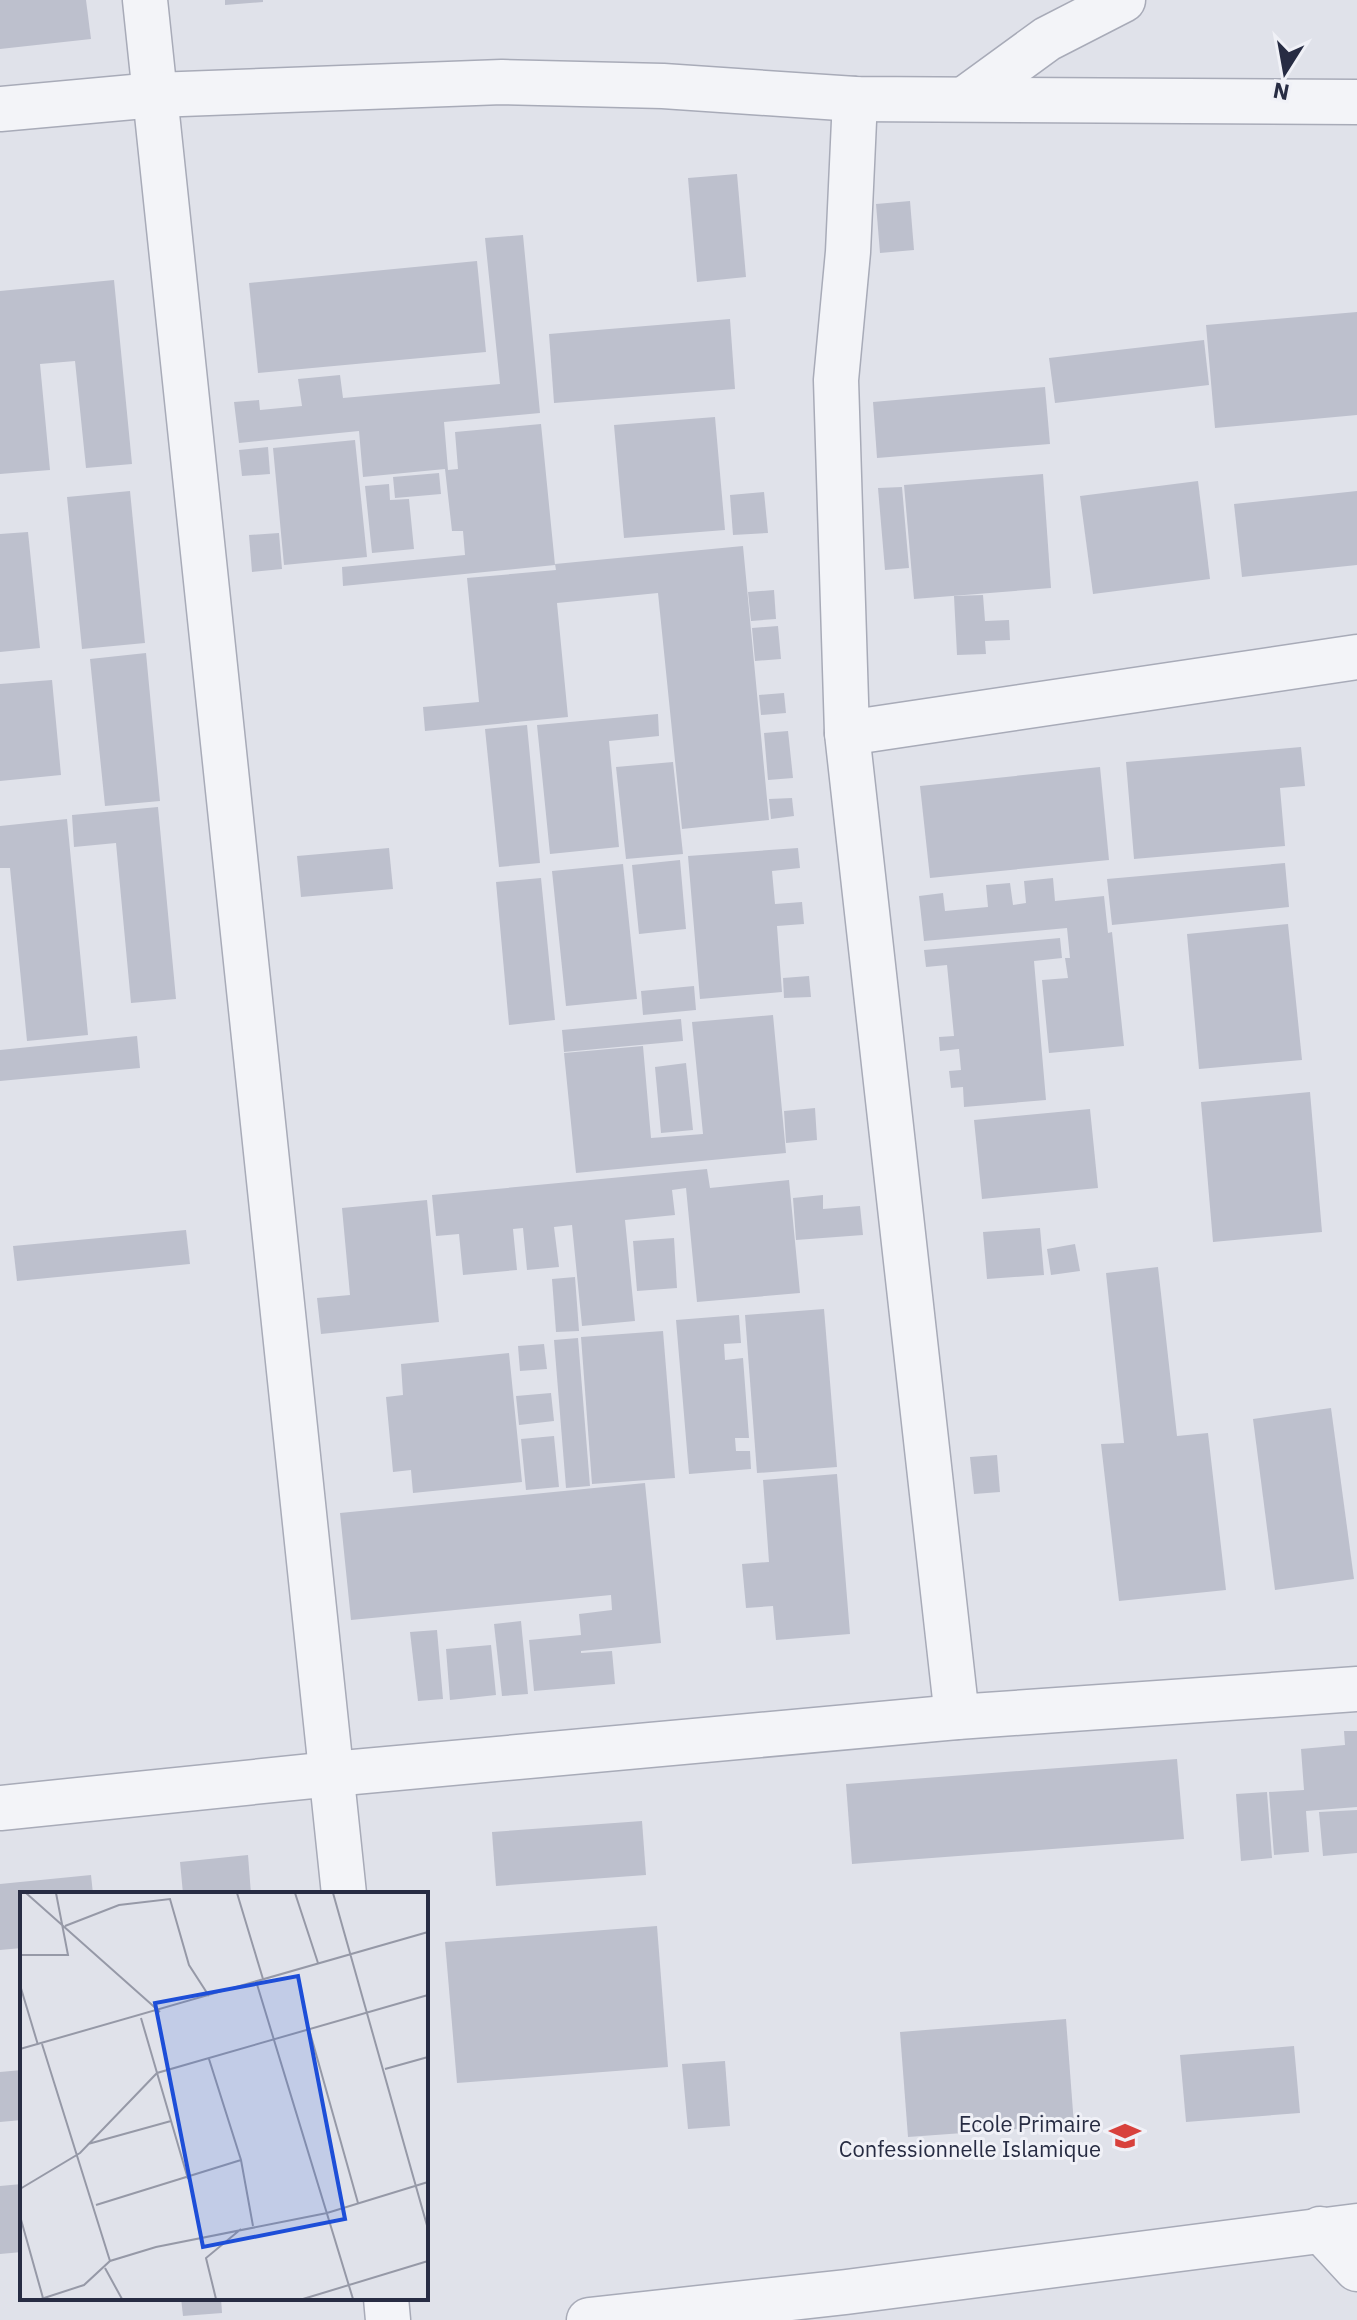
<svg xmlns="http://www.w3.org/2000/svg" width="1357" height="2320" font-family="'IBM Plex Sans',sans-serif">
	<style>
		.building { fill: #bdc0cd }
		.lines { fill: none; stroke-linecap: round; stroke-linejoin: round }
		.minor-casing { stroke: #a8abb8; stroke-width: 47 }
		.minor { stroke: #f3f4f8; stroke-width: 44 }
		.labels { text-anchor: middle; dominant-baseline: central; stroke-width: 6; stroke-linejoin: round; paint-order: stroke }
		.poi-label { font-size: 22px; fill: #272c43; stroke: #f0f1f7; text-anchor: end }
		.inset-road { fill: none; stroke: #9699a7; stroke-width: 2 }
		.view { fill: #1d4ed8; fill-opacity: 0.15; stroke: #1d4ed8; stroke-width: 4 }
		.inset-edge { fill: none; stroke: #272c43; stroke-width: 4 }
	</style>
	<rect width="100%" height="100%" fill="#e0e2ea"/>
	<g class="building">
		<polygon points="0,0 86,0 91,39 0,49"/>
		<polygon points="225,0 263,0 263,2 225,5"/>
		<polygon points="737,174 746,277 697,282 688,178"/>
		<polygon points="910,201 914,250 880,253 876,204"/>
		<polygon points="523,235 540,413 444,422 448,470 458,469 455,432 541,424 555,565 343,586 342,567 465,555 463,531 452,531 445,469 363,477 359,431 239,443 234,402 259,400 260,410 302,406 298,379 340,375 343,398 500,384 485,238"/>
		<polygon points="477,261 486,352 258,373 249,283"/>
		<polygon points="114,280 132,464 86,468 75,361 40,364 50,470 0,474 0,291"/>
		<polygon points="1357,312 1357,415 1215,428 1206,325"/>
		<polygon points="730,319 735,389 554,403 549,334"/>
		<polygon points="1204,340 1209,385 1055,403 1049,358"/>
		<polygon points="1045,387 1050,444 877,458 873,402"/>
		<polygon points="715,417 725,530 624,538 614,425"/>
		<polygon points="355,440 367,557 284,565 273,448"/>
		<polygon points="268,447 270,474 242,476 239,450"/>
		<polygon points="439,473 441,494 395,498 393,477"/>
		<polygon points="1043,474 1051,588 914,599 904,485"/>
		<polygon points="1198,481 1210,579 1093,594 1080,496"/>
		<polygon points="389,484 390,500 409,499 414,549 372,553 365,486"/>
		<polygon points="902,487 909,568 885,570 878,488"/>
		<polygon points="130,491 145,643 82,649 67,497"/>
		<polygon points="1357,491 1357,565 1242,577 1234,504"/>
		<polygon points="764,492 768,533 733,535 730,495"/>
		<polygon points="28,532 40,648 0,652 0,534"/>
		<polygon points="279,533 282,569 252,572 249,535"/>
		<polygon points="743,546 769,820 682,829 658,593 557,603 568,717 425,731 423,707 479,702 467,578 556,570 555,564"/>
		<polygon points="774,590 776,619 751,621 748,592"/>
		<polygon points="983,595 985,621 1009,620 1010,640 985,641 986,654 957,655 954,596"/>
		<polygon points="778,626 781,659 755,661 752,628"/>
		<polygon points="146,653 160,801 105,806 90,659"/>
		<polygon points="52,680 61,775 0,781 0,684"/>
		<polygon points="784,693 786,713 761,715 759,695"/>
		<polygon points="658,714 659,736 609,741 619,847 550,854 537,725"/>
		<polygon points="527,725 540,863 499,867 485,729"/>
		<polygon points="788,731 793,778 768,780 764,733"/>
		<polygon points="1301,747 1305,786 1280,788 1285,846 1134,859 1126,762"/>
		<polygon points="673,762 683,854 626,859 616,767"/>
		<polygon points="1100,767 1109,860 930,878 920,786"/>
		<polygon points="792,798 794,816 771,819 769,799"/>
		<polygon points="158,807 176,999 131,1003 116,843 74,847 72,815"/>
		<polygon points="67,819 88,1035 27,1041 10,868 0,868 0,826"/>
		<polygon points="389,848 393,889 301,897 297,856"/>
		<polygon points="798,848 800,868 772,871 775,904 802,902 804,924 777,926 782,992 700,999 688,856"/>
		<polygon points="680,860 686,929 639,934 632,865"/>
		<polygon points="1285,863 1289,907 1112,925 1107,879"/>
		<polygon points="623,864 637,999 566,1006 552,871"/>
		<polygon points="541,878 555,1020 509,1025 496,882"/>
		<polygon points="1053,878 1055,901 1104,896 1108,933 1112,932 1124,1046 1049,1053 1042,980 1068,978 1065,958 1070,958 1067,928 924,941 919,896 943,893 945,911 988,907 986,885 1010,883 1013,905 1026,903 1024,881"/>
		<polygon points="1288,924 1302,1060 1199,1069 1187,934"/>
		<polygon points="1060,938 1062,958 1034,961 1046,1100 964,1107 963,1087 951,1088 949,1071 961,1070 959,1049 940,1051 939,1037 954,1036 947,965 926,967 924,950"/>
		<polygon points="809,976 811,997 784,998 783,978"/>
		<polygon points="694,986 696,1010 643,1015 641,991"/>
		<polygon points="773,1015 786,1153 576,1173 564,1053 643,1046 651,1138 703,1134 692,1022"/>
		<polygon points="681,1019 683,1041 564,1052 562,1030"/>
		<polygon points="137,1036 140,1068 0,1081 0,1050"/>
		<polygon points="686,1063 693,1130 661,1133 655,1067"/>
		<polygon points="1310,1092 1322,1232 1213,1242 1201,1102"/>
		<polygon points="815,1108 817,1140 786,1143 784,1111"/>
		<polygon points="1090,1109 1098,1188 982,1199 974,1120"/>
		<polygon points="707,1169 710,1188 789,1180 800,1293 697,1302 686,1188 672,1190 675,1215 625,1220 635,1321 582,1326 572,1225 554,1227 559,1267 527,1270 523,1228 513,1229 517,1270 463,1275 459,1234 436,1236 432,1195"/>
		<polygon points="823,1195 823,1209 860,1206 863,1235 796,1240 793,1198"/>
		<polygon points="427,1200 439,1322 321,1334 317,1298 350,1295 342,1208"/>
		<polygon points="1040,1228 1044,1275 987,1279 983,1232"/>
		<polygon points="186,1230 190,1264 17,1281 13,1246"/>
		<polygon points="674,1238 677,1288 637,1291 633,1241"/>
		<polygon points="1075,1244 1080,1271 1051,1275 1047,1249"/>
		<polygon points="1158,1267 1177,1436 1208,1433 1226,1590 1119,1601 1101,1444 1124,1443 1106,1273"/>
		<polygon points="575,1277 579,1331 556,1332 552,1279"/>
		<polygon points="824,1309 837,1467 757,1473 745,1315"/>
		<polygon points="739,1315 741,1343 724,1344 725,1360 743,1358 749,1438 735,1438 736,1451 750,1451 751,1469 689,1474 676,1320"/>
		<polygon points="663,1331 675,1478 592,1484 581,1337"/>
		<polygon points="578,1338 590,1486 566,1488 554,1340"/>
		<polygon points="544,1344 547,1369 520,1371 518,1346"/>
		<polygon points="509,1353 522,1482 413,1493 411,1470 393,1472 386,1397 403,1395 401,1364"/>
		<polygon points="551,1393 554,1421 519,1425 516,1396"/>
		<polygon points="1331,1408 1354,1579 1275,1590 1253,1419"/>
		<polygon points="554,1436 559,1487 526,1490 521,1439"/>
		<polygon points="997,1455 1000,1492 974,1494 970,1457"/>
		<polygon points="837,1474 850,1634 776,1640 773,1606 746,1608 742,1564 769,1562 763,1480"/>
		<polygon points="645,1483 661,1643 581,1651 581,1653 612,1651 615,1684 534,1691 529,1640 581,1635 579,1614 612,1610 611,1595 351,1620 340,1513"/>
		<polygon points="521,1621 528,1694 502,1696 494,1624"/>
		<polygon points="437,1630 443,1699 418,1701 410,1632"/>
		<polygon points="491,1645 496,1695 450,1700 446,1649"/>
		<polygon points="1344,1731 1357,1731 1357,1807 1306,1811 1309,1852 1274,1855 1269,1792 1304,1790 1301,1749 1345,1745"/>
		<polygon points="1177,1759 1184,1839 852,1864 846,1784"/>
		<polygon points="1267,1792 1272,1858 1241,1861 1236,1794"/>
		<polygon points="1357,1810 1357,1853 1323,1856 1319,1812"/>
		<polygon points="642,1821 646,1875 496,1886 492,1832"/>
		<polygon points="248,1855 251,1894 183,1894 180,1862"/>
		<polygon points="91,1875 93,1894 22,1894 22,1948 0,1950 0,1884"/>
		<polygon points="657,1926 668,2067 457,2083 445,1942"/>
		<polygon points="1066,2019 1074,2125 908,2137 900,2032"/>
		<polygon points="1294,2046 1300,2113 1186,2122 1180,2055"/>
		<polygon points="725,2061 730,2126 688,2129 682,2064"/>
		<polygon points="22,2070 22,2120 0,2122 0,2072"/>
		<polygon points="22,2184 22,2252 0,2254 0,2186"/>
		<polygon points="181,2298 221,2298 222,2313 183,2316"/>
	</g>
	<g class="lines">
		<defs>
			<g id="minor">
				<polyline points="145,0 344,1894"/>
				<polyline points="966,98 1047,39 1123,0"/>
				<polyline points="855,99 848,252 836,380 847,733 957,1717"/>
				<polyline points="0,109 155,95 502,82 663,86 855,99 1357,102"/>
				<polyline points="847,733 1357,657"/>
				<polyline points="0,1808 332,1774 957,1717 1357,1689"/>
				<polyline points="1320,2229 1357,2269"/>
				<polyline points="386,2298 388,2320"/>
				<polyline points="589,2320 846,2292 1357,2226"/>
			</g>
		</defs>
		<use href="#minor" class="minor-casing"/>
		<use href="#minor" class="minor"/>
	</g>
	<defs>
		<symbol id="school-bare" viewBox="-9 -9 18 18"><path d="M0-5L7-2L0 1L-7-2ZM-4 1L0 2.5L4 1V4Q0 6-4 4Z" fill="#d8413c" stroke="#f0f1f7" stroke-width="2.5" paint-order="stroke"/></symbol>
	</defs>
	<g fill-rule="evenodd">
		<use href="#school-bare" x="1103" y="2114" width="44" height="44"/>
	</g>
	<g class="labels">
		<g class="poi-label">
			<text x="1101" y="2123">Ecole Primaire<tspan x="1101" dy="25">Confessionnelle Islamique</tspan></text>
		</g>
	</g>
	<g transform="translate(20 1892)">
		<rect width="408" height="408" fill="#e0e2ea"/>
		<path class="inset-road" d="M6,1L140,120M217,1L243,87M275,1L298,71M313,1L408,337M45,34L99,13L150,7L169,73L189,104M0,63H48L36,1M236,89L333,407M0,93L18,153M121,126L168,287M289,137L338,311M22,152L90,369M0,157L408,40M189,167L221,268L233,334M365,177L408,165M68,252L151,229M0,297L60,261L137,181L408,103M76,313L221,268M0,324L23,406M85,376L102,407M21,407L64,393L90,369L136,355L307,321L408,290M196,407L186,366L221,337M283,407L408,369"/>
		<path class="view" d="M278,84L325,327L183,355L135,111Z"/>
		<rect width="408" height="408" class="inset-edge"/>
	</g>
	<g transform="translate(1285 72) rotate(191)" stroke="#f0f1f7" stroke-width="6" paint-order="stroke">
	<path d="M0-6L14 30L0 20L-14 30Z" fill="#272c43"/>
	<text y="-12" font-size="22" font-weight="bold" text-anchor="middle" fill="#272c43">N</text>
	</g>
</svg>
